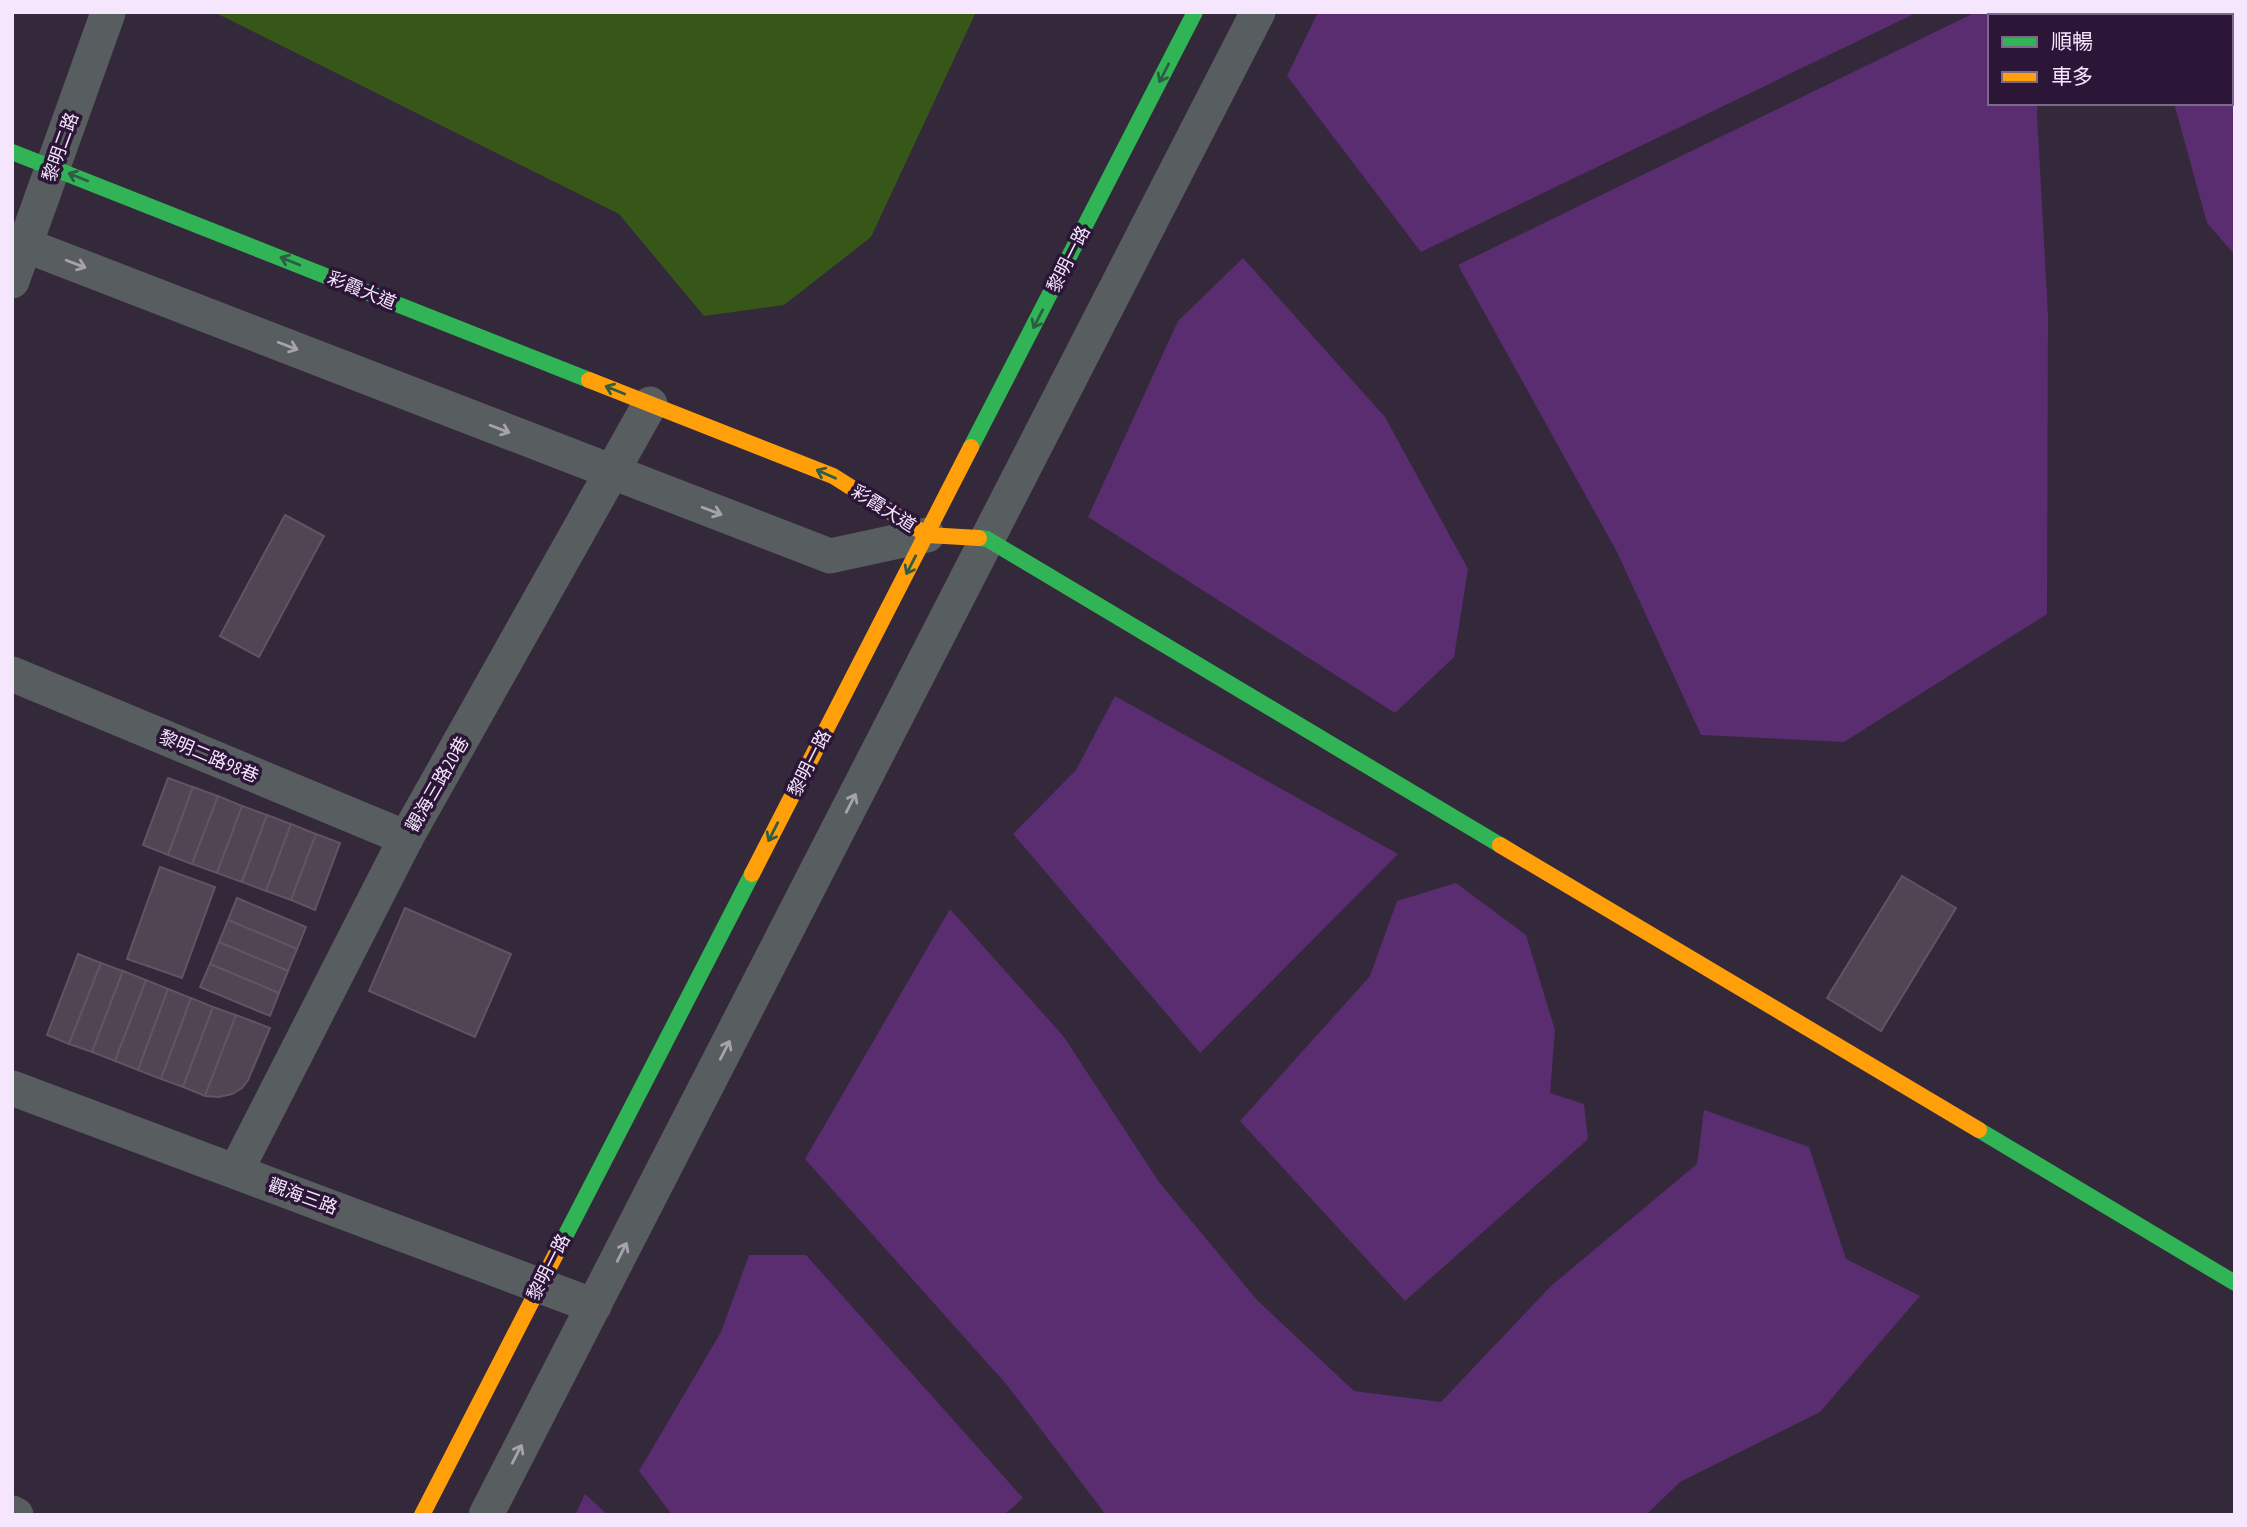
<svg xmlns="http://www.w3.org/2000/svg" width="2247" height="1527" font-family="'PT Sans Narrow','Noto Sans TC',sans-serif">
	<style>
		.green { fill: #375719 }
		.water { fill: #592d6f }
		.building { fill: #514453; stroke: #615463; stroke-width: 2 }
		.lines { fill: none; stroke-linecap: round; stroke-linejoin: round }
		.street { stroke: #585e60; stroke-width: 35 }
		.fast { stroke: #30b455; stroke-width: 16 }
		.slow { stroke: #ff9f0a; stroke-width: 16 }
		.oneway { stroke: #2e5d45 }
		.oneway2 { stroke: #a6a2ae }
		.labels { text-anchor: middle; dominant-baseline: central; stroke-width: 7; stroke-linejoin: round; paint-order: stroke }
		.street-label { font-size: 18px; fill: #f5e6fd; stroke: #2c1638 }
	</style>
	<rect width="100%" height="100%" fill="#34283b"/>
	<polygon class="green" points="214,12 976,12 871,237 784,305 704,316 619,214"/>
	<g class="water">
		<polygon points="1318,12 1918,12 1421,252 1287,76"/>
		<polygon points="1976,12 2008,12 2011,16 1990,16 1990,103 2038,103 2037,114 2048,315 2047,614 1844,742 1701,735 1617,552 1458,265"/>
		<polygon points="2157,12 2235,12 2235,255 2207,223 2174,103 2231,103 2231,16 2150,16"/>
		<polygon points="1243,258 1385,417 1468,569 1454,657 1395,713 1088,517 1178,321"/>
		<polygon points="1115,696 1398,854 1200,1053 1013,834 1076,770"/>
		<polygon points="1456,883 1526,935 1555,1030 1550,1093 1584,1104 1588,1139 1405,1301 1240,1121 1370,976 1397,901"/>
		<polygon points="950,909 1064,1037 1159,1182 1257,1300 1354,1391 1441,1402 1551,1286 1697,1164 1704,1110 1809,1147 1846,1259 1920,1296 1820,1412 1680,1482 1646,1515 1106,1515 1007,1385 805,1159"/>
		<polygon points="749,1255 806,1255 1023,1498 1004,1515 672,1515 639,1471 721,1332"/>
		<polygon points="585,1494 608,1515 575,1515"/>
	</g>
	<g class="building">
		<polygon points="285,515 324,536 259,657 220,636"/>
		<polygon points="168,778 193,787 168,855 143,845"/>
		<polygon points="193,787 218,796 192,864 168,855"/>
		<polygon points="218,796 242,806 217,873 192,864"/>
		<polygon points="242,806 267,815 242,882 217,873"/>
		<polygon points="267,815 291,824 266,891 242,882"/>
		<polygon points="291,824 316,834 291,900 266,891"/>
		<polygon points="316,834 340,843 315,910 291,900"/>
		<polygon points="160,867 215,887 182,978 127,959"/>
		<polygon points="1902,876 1956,908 1881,1031 1827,998"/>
		<polygon points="237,898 306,927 297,949 228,920"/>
		<polygon points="405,908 511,954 475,1037 369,991"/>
		<polygon points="228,920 297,949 288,971 219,942"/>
		<polygon points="219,942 288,971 279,993 210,964"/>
		<polygon points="78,954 101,963 69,1044 47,1035"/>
		<polygon points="101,963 123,971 92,1052 69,1044"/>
		<polygon points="210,964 279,993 270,1016 200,987"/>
		<polygon points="123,971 146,980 115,1061 92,1052"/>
		<polygon points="146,980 168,989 138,1070 115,1061"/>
		<polygon points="168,989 191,998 161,1079 138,1070"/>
		<polygon points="191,998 213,1007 183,1087 161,1079"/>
		<polygon points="213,1007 236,1015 205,1096 183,1087"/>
		<polygon points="236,1015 270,1028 248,1080 242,1088 232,1094 219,1097 205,1096"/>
	</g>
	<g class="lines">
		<g class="street">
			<polyline points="12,240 830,556 927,535"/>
			<polyline points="12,281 108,13"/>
			<polyline points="12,674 406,838"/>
			<polyline points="12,1088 594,1306"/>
			<polyline points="236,1171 406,838 650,404"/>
			<polyline points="12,1513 16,1515"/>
			<polyline points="486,1515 1258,12"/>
		</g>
		<g class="fast">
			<polyline points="12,152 589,380"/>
			<polyline points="971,447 1195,12"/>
			<polyline points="979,538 987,539 1500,845"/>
			<polyline points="1979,1130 2235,1283"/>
			<polyline points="557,1252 752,874"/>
		</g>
		<g class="slow">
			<polyline points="589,380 833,476 927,535 979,538"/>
			<polyline points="1500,845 1979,1130"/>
			<polyline points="752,874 971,447"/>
			<polyline points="422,1515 557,1252"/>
		</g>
	</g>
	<defs><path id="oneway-shaft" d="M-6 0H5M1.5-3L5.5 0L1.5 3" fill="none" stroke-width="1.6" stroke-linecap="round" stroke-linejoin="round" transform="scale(1.75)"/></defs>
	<g class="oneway">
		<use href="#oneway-shaft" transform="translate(1164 73) rotate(117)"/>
		<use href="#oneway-shaft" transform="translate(78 177) rotate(-158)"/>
		<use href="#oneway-shaft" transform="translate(290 261) rotate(-158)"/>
		<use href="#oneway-shaft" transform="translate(1038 319) rotate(117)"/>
		<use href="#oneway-shaft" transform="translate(615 390) rotate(-158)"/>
		<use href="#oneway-shaft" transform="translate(826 474) rotate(-156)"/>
		<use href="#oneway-shaft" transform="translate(911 565) rotate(117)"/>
		<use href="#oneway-shaft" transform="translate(773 832) rotate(117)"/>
	</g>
	<g class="oneway2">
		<use href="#oneway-shaft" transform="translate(76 264) rotate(21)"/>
		<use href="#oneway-shaft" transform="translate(288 346) rotate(21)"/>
		<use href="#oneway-shaft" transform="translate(500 429) rotate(21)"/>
		<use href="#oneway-shaft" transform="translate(712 511) rotate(21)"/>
		<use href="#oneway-shaft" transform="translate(851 803) rotate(-63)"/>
		<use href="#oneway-shaft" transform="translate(725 1050) rotate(-63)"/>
		<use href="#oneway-shaft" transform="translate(622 1252) rotate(-63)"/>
		<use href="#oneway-shaft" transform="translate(517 1454) rotate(-63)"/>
	</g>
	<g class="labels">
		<g class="street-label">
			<text transform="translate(60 147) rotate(-70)">黎明二路</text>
			<text transform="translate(1068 259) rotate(-63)">黎明一路</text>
			<text transform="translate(362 290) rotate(22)">彩霞大道</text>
			<text transform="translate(884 508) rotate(32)">彩霞大道</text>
			<text transform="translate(209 756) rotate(23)">黎明二路98巷</text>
			<text transform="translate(809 763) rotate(-63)">黎明一路</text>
			<text transform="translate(437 784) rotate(-60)">觀海三路20巷</text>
			<text transform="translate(303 1196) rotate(20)">觀海三路</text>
			<text transform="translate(548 1267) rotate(-63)">黎明一路</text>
		</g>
	</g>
	<rect width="2247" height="1527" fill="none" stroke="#f5e6fd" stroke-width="28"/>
	<rect x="1988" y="14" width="245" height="91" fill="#2c1638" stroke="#7c6987" stroke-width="2"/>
	<rect x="2002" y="37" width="35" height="10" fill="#30b455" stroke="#7c6987" stroke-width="2"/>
	<text x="2051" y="49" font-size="21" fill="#f5e6fd">順暢</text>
	<rect x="2002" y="72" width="35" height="10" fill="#ff9f0a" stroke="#7c6987" stroke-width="2"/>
	<text x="2051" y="84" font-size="21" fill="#f5e6fd">車多</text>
</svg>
